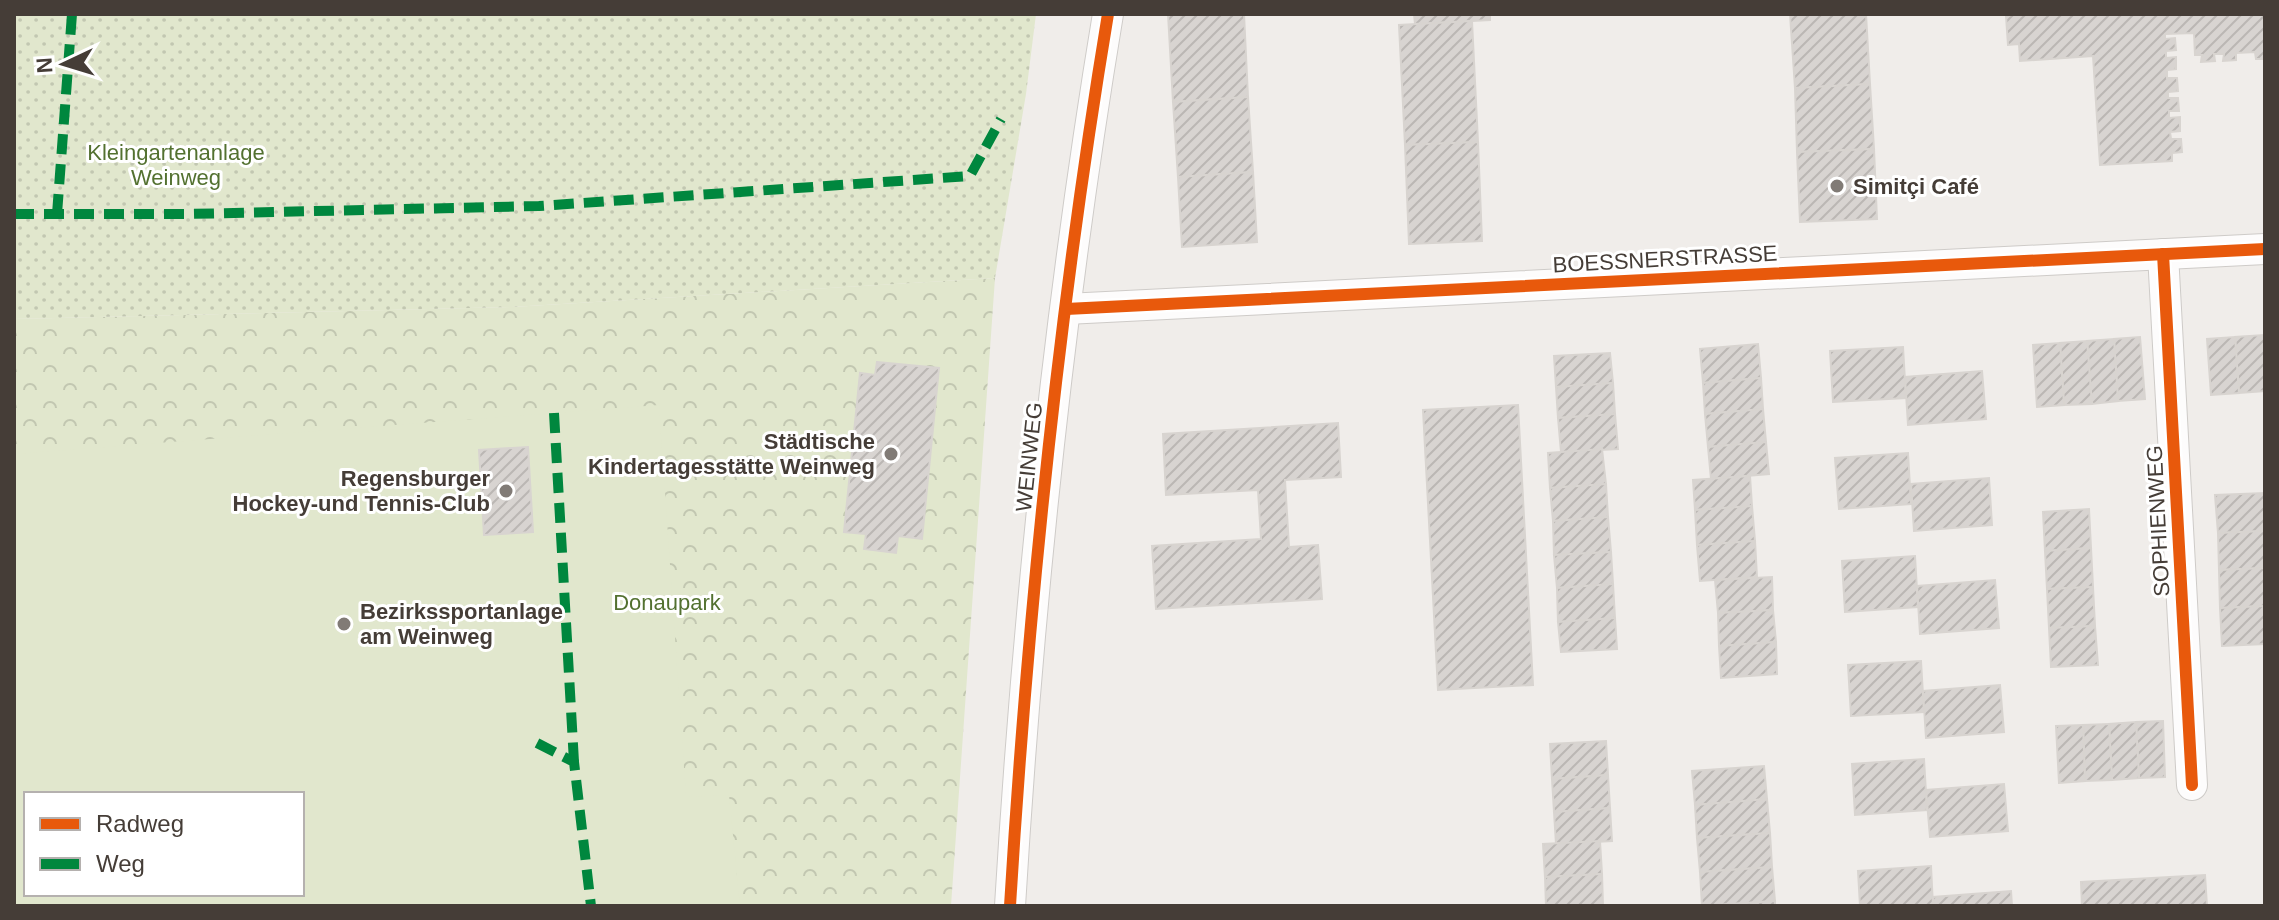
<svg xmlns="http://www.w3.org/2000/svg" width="2279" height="920" font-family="Helvetica,sans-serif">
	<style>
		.park { fill: url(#park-crowns); fill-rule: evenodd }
		.garden { fill: url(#garden-dots) }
		.pitch { fill: #e1e7cd; fill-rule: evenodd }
		.building { fill: url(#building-hatch); stroke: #d8d4d0; stroke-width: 2 }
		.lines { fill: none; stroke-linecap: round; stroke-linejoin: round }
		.minor-casing { stroke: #cecbc8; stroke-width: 32 }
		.minor { stroke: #fdfcfc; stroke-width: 30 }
		.quiet { stroke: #00873e; stroke-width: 10; stroke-dasharray: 20 10; stroke-linecap: butt }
		.cycleway-casing { stroke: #fff; stroke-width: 17 }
		.cycleway { stroke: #e8590c; stroke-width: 12 }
		.poi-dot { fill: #817b76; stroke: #fff; stroke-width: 3 }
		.labels { text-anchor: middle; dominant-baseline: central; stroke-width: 6; stroke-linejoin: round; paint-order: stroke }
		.park-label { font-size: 22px; fill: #537130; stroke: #fff }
		.poi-label { font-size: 22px; font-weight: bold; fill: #453d37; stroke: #fff; text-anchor: start }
		.street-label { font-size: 22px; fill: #453d37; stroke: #fff }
	</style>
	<defs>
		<pattern id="park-crowns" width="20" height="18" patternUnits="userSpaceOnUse" patternTransform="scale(2)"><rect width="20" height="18" fill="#e1e7cd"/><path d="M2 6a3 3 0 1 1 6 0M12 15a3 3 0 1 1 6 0" fill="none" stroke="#c2c7b1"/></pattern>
		<pattern id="garden-dots" width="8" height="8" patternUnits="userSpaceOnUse" patternTransform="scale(2)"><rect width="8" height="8" fill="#e1e7cd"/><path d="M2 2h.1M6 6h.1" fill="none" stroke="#c2c7b1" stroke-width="1.8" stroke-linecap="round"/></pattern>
		<pattern id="building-hatch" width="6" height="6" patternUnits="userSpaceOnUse" patternTransform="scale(2)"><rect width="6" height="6" fill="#d8d4d1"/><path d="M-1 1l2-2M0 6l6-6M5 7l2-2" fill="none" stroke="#bbb7b4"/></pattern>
	</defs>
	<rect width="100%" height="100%" fill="#f0edea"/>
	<path class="park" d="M995,278L951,906H14V319L512,307ZM26,794H302V894H26Z"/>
	<polygon class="garden" points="14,14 1036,14 1026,94 995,278 512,307 14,319"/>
	<path class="pitch" d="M659,405L686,797L729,795L740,906H14V454ZM26,794H302V894H26Z"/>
	<g class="building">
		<polygon points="1168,14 1244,14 1248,97 1173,102"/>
		<polygon points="1414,14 1490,14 1490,20 1415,24"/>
		<polygon points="1790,14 1866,14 1870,84 1795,88"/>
		<polygon points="2017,14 2265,14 2265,59 2256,59 2255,52 2236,53 2236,60 2223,61 2224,54 2214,54 2215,61 2201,62 2202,55 2195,55 2194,33 2165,34 2165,39 2175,38 2176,50 2166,51 2166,58 2176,57 2176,69 2167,70 2167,78 2177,78 2178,91 2168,92 2168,98 2178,98 2179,111 2169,111 2169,118 2180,117 2180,131 2170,132 2171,139 2181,139 2182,152 2172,153 2172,161 2100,165 2093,56 2020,61 2019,44 2008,45 2006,16"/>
		<polygon points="1472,21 1478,142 1405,145 1399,25"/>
		<polygon points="1870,84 1874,149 1797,152 1795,88"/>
		<polygon points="1248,97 1253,172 1178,177 1173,102"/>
		<polygon points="1478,142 1482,241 1409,244 1405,145"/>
		<polygon points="1874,149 1877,219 1800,222 1797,152"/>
		<polygon points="1253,172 1257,242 1182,247 1178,177"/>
		<polygon points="2264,335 2265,391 2239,393 2235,337"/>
		<polygon points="2140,337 2145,399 2118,401 2114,339"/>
		<polygon points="2235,337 2239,393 2211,395 2207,339"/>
		<polygon points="2114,339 2118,401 2092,404 2087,341"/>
		<polygon points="2087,341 2092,404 2064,405 2060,343"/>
		<polygon points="2060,343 2064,405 2037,407 2033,345"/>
		<polygon points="1758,344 1761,378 1703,383 1700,349"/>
		<polygon points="1903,347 1906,398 1833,402 1830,351"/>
		<polygon points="1610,353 1613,383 1556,387 1554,356"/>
		<polygon points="877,362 939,368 922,539 898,536 896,553 864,549 866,534 844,532 860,373 875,375"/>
		<polygon points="1982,371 1986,419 1908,425 1905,377"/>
		<polygon points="1761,378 1763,409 1705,414 1703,383"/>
		<polygon points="1613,383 1615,414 1558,418 1556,387"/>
		<polygon points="1518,405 1533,685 1438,690 1423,410"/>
		<polygon points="1763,409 1766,442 1708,447 1705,414"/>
		<polygon points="1615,414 1618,449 1561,452 1558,418"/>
		<polygon points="1338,423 1341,477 1285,480 1289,547 1318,545 1322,599 1156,609 1152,546 1261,539 1258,490 1166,495 1163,434"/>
		<polygon points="1766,442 1769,474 1711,479 1708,447"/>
		<polygon points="528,447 533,532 484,535 479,450"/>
		<polygon points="1602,449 1606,484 1550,488 1548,453"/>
		<polygon points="1908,453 1911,504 1839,509 1835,458"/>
		<polygon points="1750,476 1752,506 1695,510 1693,480"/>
		<polygon points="1989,478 1992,525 1914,531 1911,484"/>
		<polygon points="1606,484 1608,517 1553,521 1550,488"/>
		<polygon points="2265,493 2265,531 2218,533 2215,495"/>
		<polygon points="1752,506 1755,541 1697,545 1695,510"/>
		<polygon points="2089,509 2091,548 2045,551 2043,512"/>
		<polygon points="1608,517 1611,552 1554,555 1553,521"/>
		<polygon points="2265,531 2265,568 2219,570 2218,533"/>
		<polygon points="1755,541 1757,577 1700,581 1697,545"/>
		<polygon points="2091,548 2093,587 2047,589 2045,551"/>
		<polygon points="1611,552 1613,584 1557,588 1554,555"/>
		<polygon points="1915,556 1918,607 1845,612 1842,561"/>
		<polygon points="2265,568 2265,606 2220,608 2219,570"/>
		<polygon points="1772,577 1773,610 1718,613 1715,580"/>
		<polygon points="1995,580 1999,628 1920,634 1917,586"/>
		<polygon points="1613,584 1615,618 1558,622 1557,588"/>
		<polygon points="2093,587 2095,626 2049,628 2047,589"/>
		<polygon points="2265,606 2265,644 2222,646 2220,608"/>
		<polygon points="1773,610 1776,642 1719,646 1718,613"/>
		<polygon points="1615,618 1617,649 1561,652 1558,622"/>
		<polygon points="2095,626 2098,665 2051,667 2049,628"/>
		<polygon points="1776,642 1777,674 1721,678 1719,646"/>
		<polygon points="1921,661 1924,712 1851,716 1848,665"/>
		<polygon points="2000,685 2004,732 1926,738 1923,691"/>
		<polygon points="2163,721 2165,777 2139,778 2136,722"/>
		<polygon points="2136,722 2139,778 2112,780 2109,724"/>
		<polygon points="2109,724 2112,780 2085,781 2083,725"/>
		<polygon points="2083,725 2085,781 2059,783 2056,726"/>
		<polygon points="1606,741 1608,775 1552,779 1550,744"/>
		<polygon points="1924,759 1927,810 1855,815 1852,764"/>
		<polygon points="1764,766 1767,799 1695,805 1692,771"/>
		<polygon points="1608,775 1610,808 1554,812 1552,779"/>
		<polygon points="2004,784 2008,831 1930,837 1926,790"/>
		<polygon points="1767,799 1770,833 1697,838 1695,805"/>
		<polygon points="1610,808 1612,841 1556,844 1554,812"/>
		<polygon points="1770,833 1772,867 1700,872 1697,838"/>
		<polygon points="1600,841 1602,874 1545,877 1543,844"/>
		<polygon points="1931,866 1933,906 1860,906 1858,871"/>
		<polygon points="1772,867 1775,901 1702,906 1700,872"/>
		<polygon points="1602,874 1603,906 1546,906 1545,877"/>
		<polygon points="2205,875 2207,906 2082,906 2081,882"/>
		<polygon points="2011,891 2012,906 1934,906 1933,897"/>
		<polygon points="1775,901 1775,906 1704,906"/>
	</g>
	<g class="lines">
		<defs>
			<g id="minor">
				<polyline points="2163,254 2192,785"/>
				<polyline points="1066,309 2265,249"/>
				<path d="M1010,906C1028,608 1059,309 1108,14"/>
			</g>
		</defs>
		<use href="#minor" class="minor-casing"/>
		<use href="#minor" class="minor"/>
		<g class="quiet">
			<polyline points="14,214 187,214 539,206 970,176 1001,119"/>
			<polyline points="57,214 72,14"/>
			<polyline points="554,413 574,762"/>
			<polyline points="537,743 574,762 591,906"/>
		</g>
		<defs>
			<g id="cycleway">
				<polyline points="2163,254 2192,785"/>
				<polyline points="1066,309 2265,249"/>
				<path d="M1010,906C1028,608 1059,309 1108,14"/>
			</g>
		</defs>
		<use href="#cycleway" class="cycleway-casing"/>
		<use href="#cycleway" class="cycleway"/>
	</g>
	<g class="poi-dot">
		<circle cx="1837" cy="186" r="8"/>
		<circle cx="891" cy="454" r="8"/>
		<circle cx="506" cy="491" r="8"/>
		<circle cx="344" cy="624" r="8"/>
	</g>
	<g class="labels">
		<g class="park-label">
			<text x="176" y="152">Kleingartenanlage<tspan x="176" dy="25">Weinweg</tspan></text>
			<text x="667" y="602">Donaupark</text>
		</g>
		<g class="poi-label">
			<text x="1853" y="186">Simitçi Café</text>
			<text x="875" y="441" text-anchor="end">Städtische<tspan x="875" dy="25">Kindertagesstätte Weinweg</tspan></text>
			<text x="490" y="478" text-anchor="end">Regensburger<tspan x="490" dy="25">Hockey-und Tennis-Club</tspan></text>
			<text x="360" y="611">Bezirkssportanlage<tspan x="360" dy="25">am Weinweg</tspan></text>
		</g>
		<g class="street-label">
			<text transform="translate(1665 259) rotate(-3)">BOESSNERSTRASSE</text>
			<text transform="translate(1029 457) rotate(-84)">WEINWEG</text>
			<text transform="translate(2158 521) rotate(-93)">SOPHIENWEG</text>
		</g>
	</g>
	<rect width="2279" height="920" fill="none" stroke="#453d37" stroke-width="32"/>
	<rect x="24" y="792" width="280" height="104" fill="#ffffff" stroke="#b5b1af" stroke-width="2"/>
	<rect x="40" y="818" width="40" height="12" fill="#e8590c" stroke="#b5b1af" stroke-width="2"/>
	<text x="96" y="832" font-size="24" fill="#453d37">Radweg</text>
	<rect x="40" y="858" width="40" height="12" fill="#00873e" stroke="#b5b1af" stroke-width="2"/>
	<text x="96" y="872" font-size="24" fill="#453d37">Weg</text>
	<g transform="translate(64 64) rotate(266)" stroke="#ffffff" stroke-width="6" paint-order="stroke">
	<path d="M0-6L14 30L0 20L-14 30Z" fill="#453d37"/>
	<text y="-12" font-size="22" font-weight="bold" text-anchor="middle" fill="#453d37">N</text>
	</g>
</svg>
